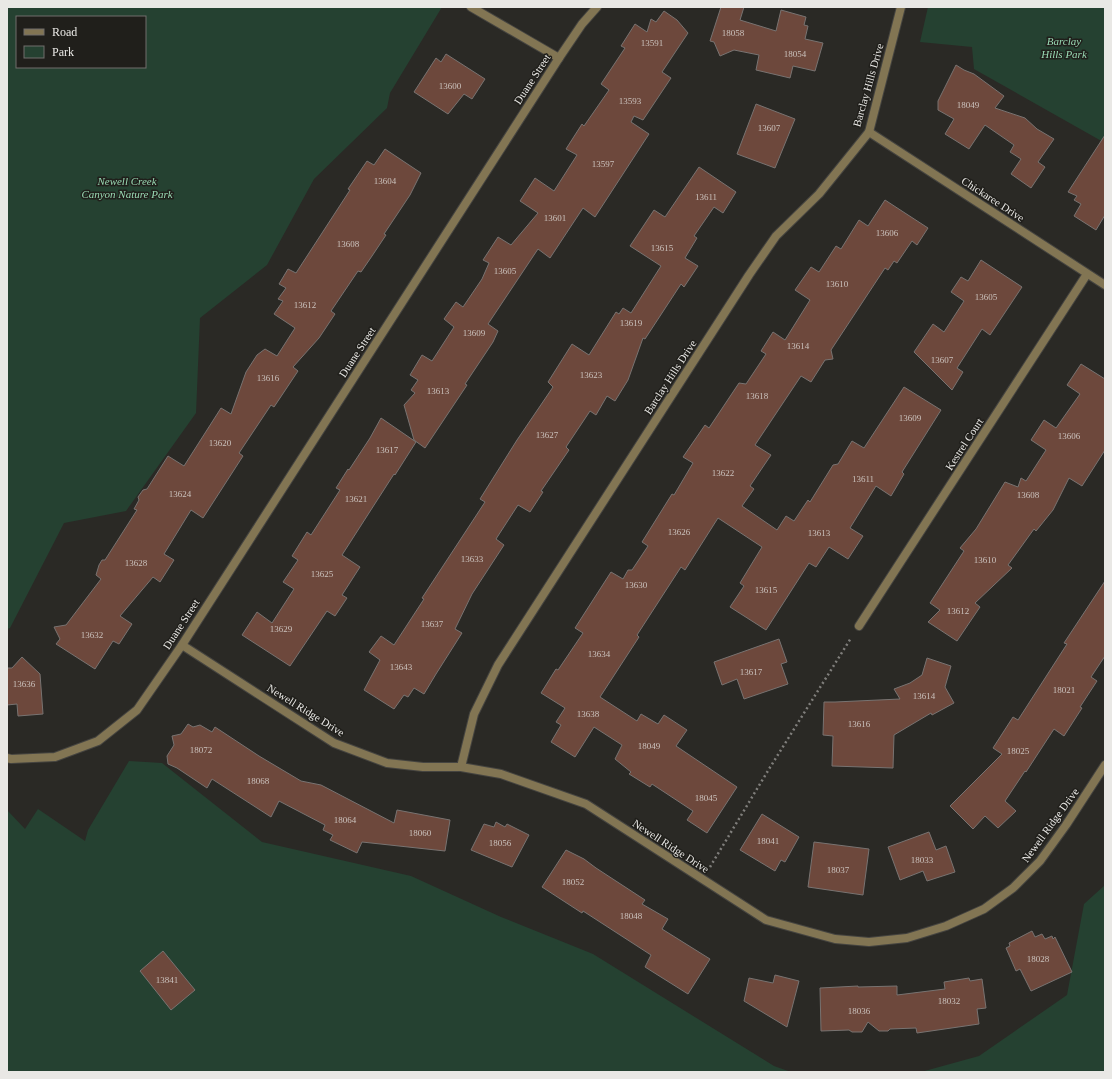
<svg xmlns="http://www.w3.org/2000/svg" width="1112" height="1079" font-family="Georgia,serif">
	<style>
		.green { fill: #254131; fill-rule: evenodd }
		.building { fill: #6d483c; stroke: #787371 }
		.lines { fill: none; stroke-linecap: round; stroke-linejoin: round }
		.street-casing { stroke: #454440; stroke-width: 10 }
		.path { stroke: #807f7c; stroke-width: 2.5; stroke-dasharray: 2 3; stroke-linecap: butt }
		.street { stroke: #827553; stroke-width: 8 }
		.labels { text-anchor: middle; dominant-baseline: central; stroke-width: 3; stroke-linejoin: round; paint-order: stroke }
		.number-label { font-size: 9px; fill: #cac0bb }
		.park-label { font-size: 11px; font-style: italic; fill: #99dab4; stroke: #201f1b }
		.street-label { font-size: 11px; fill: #e9e8e5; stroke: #201f1b }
	</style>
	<rect width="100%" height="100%" fill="#2a2925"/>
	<g class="green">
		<path d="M7,7H442L390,93L387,108L314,179L267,265L200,318L196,413L126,511L64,523L10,628L7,629ZM17,17H145V67H17Z"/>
		<polygon points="928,7 1105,7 1105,143 974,69 972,47 920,42"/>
		<polygon points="129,761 162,763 262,842 411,876 501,917 593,954 774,1066 791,1072 7,1072 7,810 25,829 38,809 85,841 88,830"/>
		<polygon points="1105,885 1105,1072 921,1072 979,1056 1067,995 1084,904"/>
	</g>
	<g class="building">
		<polygon points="721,7 744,7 740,20 776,31 781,10 806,17 804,25 808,26 805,39 823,43 815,71 793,66 790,78 756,70 759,55 734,50 720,56 714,42 710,41"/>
		<polygon points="664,11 677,20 688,33 662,72 671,78 643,120 634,116 631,122 649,134 595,217 583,208 550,258 538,249 488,324 498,331 493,342 465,384 467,385 425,448 414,440 404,405 415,393 411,390 418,380 410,375 422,355 432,361 454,327 444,319 456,302 463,307 482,279 489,263 483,260 498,237 511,245 538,213 520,201 535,178 554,191 577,155 566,149 582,124 584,126 609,90 601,84 625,48 621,46 635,24 647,32 651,19 656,22"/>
		<polygon points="446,54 485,79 472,99 464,94 448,114 414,92 436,58 441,62"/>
		<polygon points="956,65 964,70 974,74 1004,96 995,108 1025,118 1037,129 1054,139 1038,162 1045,167 1031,188 1011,174 1021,159 1010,152 1014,145 985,125 969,149 945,134 954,119 938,110 938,101"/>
		<polygon points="756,104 795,119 775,168 737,154"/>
		<polygon points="1105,135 1105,215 1096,230 1074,216 1081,204 1074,200 1077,196 1068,192"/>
		<polygon points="385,149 421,173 410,195 384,234 386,235 372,256 361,272 358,271 331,311 335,314 319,338 293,367 298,371 274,407 271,405 239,453 243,456 203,518 191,510 164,554 174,560 160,582 153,577 120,616 132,624 119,644 113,641 95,669 56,644 60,639 54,627 66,625 101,579 96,575 99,565 102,560 105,560 137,510 134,509 139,500 138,497 143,490 147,489 168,456 184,466 221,408 231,414 246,372 257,355 265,349 277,356 295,328 274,314 283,301 278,299 286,288 279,284 288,269 296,273 350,190 348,189 367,161 374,165"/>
		<polygon points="699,167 736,192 723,213 714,207 694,236 697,238 685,258 698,266 684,287 681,284 645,339 643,338 628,380 615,401 607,396 596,415 590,411 566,447 569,450 541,491 543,492 530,512 518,505 496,539 504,545 472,594 455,629 462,633 436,674 424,694 414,688 408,697 404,695 394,709 364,690 380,660 369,652 381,636 394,645 424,599 422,598 485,502 480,499 517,440 553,387 548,382 572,344 589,355 616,312 619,314 623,308 631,313 661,266 630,246 654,210 665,217"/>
		<polygon points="885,200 928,228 917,245 912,241 897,263 894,261 888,270 885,268 831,350 833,359 825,360 811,382 801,376 755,445 771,455 750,486 754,489 742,506 777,530 786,516 794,521 808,500 810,502 833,465 838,464 852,441 864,448 904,387 941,410 902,472 904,474 891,496 876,486 850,528 863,536 848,559 829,547 816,567 809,563 766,630 730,607 744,586 740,583 762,547 718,518 685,570 681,567 637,635 639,637 600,697 637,721 641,714 658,724 664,715 687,730 676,746 737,787 707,833 687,820 693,811 652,784 650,787 629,774 631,772 615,759 622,745 594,727 575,757 551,742 561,725 556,722 565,708 541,693 556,669 558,670 583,633 575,628 611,572 623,579 628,570 632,570 648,546 642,542 672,494 674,495 693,463 683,457 705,425 709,428 739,383 746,384 766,354 761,351 773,332 785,340 810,300 795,290 811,267 819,272 836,246 841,249 859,220 868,226"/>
		<polygon points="981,260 1022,287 990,335 982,329 957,368 963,372 952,390 914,352 933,324 944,332 964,301 951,292 961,277 968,281"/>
		<polygon points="1081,364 1105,379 1105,450 1082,486 1069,478 1053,510 1036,531 1034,529 1008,565 1012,568 975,603 980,607 957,641 928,622 940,610 930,603 964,551 960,548 976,529 1005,482 1018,487 1021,478 1026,481 1046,450 1031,440 1044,420 1056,428 1080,394 1067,385"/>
		<polygon points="381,418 416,442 395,475 394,474 342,555 360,567 342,595 347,598 335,616 327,611 290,666 242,635 257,612 272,623 294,589 283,582 298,560 292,556 307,532 311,535 340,490 336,488 348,469 349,470 370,438"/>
		<polygon points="1105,581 1105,656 1091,677 1097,681 1080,707 1082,708 1064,736 1054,729 1026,772 1025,771 1005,801 1016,811 998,828 985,816 973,829 950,806 1002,754 993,748 1013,717 1018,720 1067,644 1064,643"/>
		<polygon points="779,639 787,662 781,664 788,684 744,699 737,679 722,685 714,662"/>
		<polygon points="22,657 40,674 43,714 18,716 17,704 7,705 7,668 12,668"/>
		<polygon points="927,658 951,666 945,687 954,703 932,715 931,713 894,735 893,768 832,766 833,736 823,735 824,702 835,702 900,699 894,689 910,683 922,675"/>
		<polygon points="188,724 193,727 200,725 212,732 215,727 259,756 301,781 321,785 394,823 397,810 450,820 445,851 362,842 357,853 330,840 333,835 323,830 325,825 279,801 271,817 212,779 207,788 177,768 168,764 167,756 174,745 172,736 181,734"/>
		<polygon points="762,814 799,837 785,862 781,860 775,871 740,850"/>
		<polygon points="496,822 505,827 507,824 529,835 512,867 471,850 484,824 494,827"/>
		<polygon points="929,832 936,850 946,846 955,872 927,881 923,871 900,880 888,847"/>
		<polygon points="814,842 869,849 863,895 808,887"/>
		<polygon points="566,850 584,859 596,868 645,900 642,904 668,919 662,929 710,959 688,994 645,967 651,955 583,911 582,913 542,887"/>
		<polygon points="1032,931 1035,937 1042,934 1045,939 1052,936 1053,939 1055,937 1072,972 1031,991 1020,969 1016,971 1006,948 1010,946 1009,943"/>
		<polygon points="163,951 195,990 171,1010 140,971"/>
		<polygon points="775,975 799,981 787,1027 744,1001 749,978 773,983"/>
		<polygon points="969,978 970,981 982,979 986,1008 977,1009 979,1024 917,1033 916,1028 890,1029 888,1031 879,1031 868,1022 862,1032 852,1032 849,1030 821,1031 820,988 858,986 858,987 897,986 897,995 945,989 944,982"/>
	</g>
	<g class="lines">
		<defs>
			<g id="street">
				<polyline points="471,7 559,58"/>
				<polyline points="869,132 1105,285"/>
				<polyline points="859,626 1087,274"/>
				<polyline points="182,645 334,743 387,763 423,767 461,767 501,774 586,804 766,920 835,939 869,942 907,938 946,926 984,909 1013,888 1040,861 1066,825 1105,765"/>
				<polyline points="7,758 11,759 55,757 98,741 137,710 182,645 559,58 582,24 597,7"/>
				<polyline points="461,767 474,714 498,665 749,275 776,236 819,194 869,132 901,7"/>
			</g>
		</defs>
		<use href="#street" class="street-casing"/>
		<polyline class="path" points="710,867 769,769 851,638"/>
		<use href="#street" class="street"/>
	</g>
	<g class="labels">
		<g class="number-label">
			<text x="733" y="33">18058</text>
			<text x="652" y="43">13591</text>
			<text x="795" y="54">18054</text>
			<text x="450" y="86">13600</text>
			<text x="630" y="101">13593</text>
			<text x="968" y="105">18049</text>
			<text x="769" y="128">13607</text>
			<text x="603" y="164">13597</text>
			<text x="385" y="181">13604</text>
			<text x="706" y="197">13611</text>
			<text x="555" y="218">13601</text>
			<text x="887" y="233">13606</text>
			<text x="348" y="244">13608</text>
			<text x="662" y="248">13615</text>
			<text x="505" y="271">13605</text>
			<text x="837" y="284">13610</text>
			<text x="986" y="297">13605</text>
			<text x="305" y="305">13612</text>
			<text x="631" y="323">13619</text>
			<text x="474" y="333">13609</text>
			<text x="798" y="346">13614</text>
			<text x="942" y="360">13607</text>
			<text x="591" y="375">13623</text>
			<text x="268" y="378">13616</text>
			<text x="438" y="391">13613</text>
			<text x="757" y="396">13618</text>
			<text x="910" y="418">13609</text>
			<text x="547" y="435">13627</text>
			<text x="1069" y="436">13606</text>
			<text x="220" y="443">13620</text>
			<text x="387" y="450">13617</text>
			<text x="723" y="473">13622</text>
			<text x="863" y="479">13611</text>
			<text x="180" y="494">13624</text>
			<text x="1028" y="495">13608</text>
			<text x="356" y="499">13621</text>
			<text x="679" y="532">13626</text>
			<text x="819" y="533">13613</text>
			<text x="472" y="559">13633</text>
			<text x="985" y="560">13610</text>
			<text x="136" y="563">13628</text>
			<text x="322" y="574">13625</text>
			<text x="636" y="585">13630</text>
			<text x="766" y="590">13615</text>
			<text x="958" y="611">13612</text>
			<text x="432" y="624">13637</text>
			<text x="281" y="629">13629</text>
			<text x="92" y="635">13632</text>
			<text x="599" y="654">13634</text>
			<text x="401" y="667">13643</text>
			<text x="751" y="672">13617</text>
			<text x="24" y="684">13636</text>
			<text x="1064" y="690">18021</text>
			<text x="924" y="696">13614</text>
			<text x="588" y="714">13638</text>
			<text x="859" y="724">13616</text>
			<text x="649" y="746">18049</text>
			<text x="201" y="750">18072</text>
			<text x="1018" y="751">18025</text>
			<text x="258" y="781">18068</text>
			<text x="706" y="798">18045</text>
			<text x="345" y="820">18064</text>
			<text x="420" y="833">18060</text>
			<text x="768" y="841">18041</text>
			<text x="500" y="843">18056</text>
			<text x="922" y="860">18033</text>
			<text x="838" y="870">18037</text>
			<text x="573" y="882">18052</text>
			<text x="631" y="916">18048</text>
			<text x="1038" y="959">18028</text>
			<text x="167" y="980">13841</text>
			<text x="949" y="1001">18032</text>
			<text x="859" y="1011">18036</text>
		</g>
		<g class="park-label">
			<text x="1064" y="41">Barclay<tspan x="1064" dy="13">Hills Park</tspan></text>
			<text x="127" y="181">Newell Creek<tspan x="127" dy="13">Canyon Nature Park</tspan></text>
		</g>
		<g class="street-label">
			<text transform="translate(532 79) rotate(-57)">Duane Street</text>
			<text transform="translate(868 85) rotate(-74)">Barclay Hills Drive</text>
			<text transform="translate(993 199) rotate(33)">Chickaree Drive</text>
			<text transform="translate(357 352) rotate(-57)">Duane Street</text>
			<text transform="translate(670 377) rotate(-57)">Barclay Hills Drive</text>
			<text transform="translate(964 444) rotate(-57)">Kestrel Court</text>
			<text transform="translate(181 624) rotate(-57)">Duane Street</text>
			<text transform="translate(306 710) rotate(32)">Newell Ridge Drive</text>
			<text transform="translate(1050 825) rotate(-54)">Newell Ridge Drive</text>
			<text transform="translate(671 846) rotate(33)">Newell Ridge Drive</text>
		</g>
	</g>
	<rect width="1112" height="1079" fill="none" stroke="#e9e8e5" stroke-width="16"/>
	<rect x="16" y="16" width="130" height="52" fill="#201f1b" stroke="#706f6c"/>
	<rect x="24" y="29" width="20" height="6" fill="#827553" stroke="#706f6c"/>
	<text x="52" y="36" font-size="12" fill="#e9e8e5">Road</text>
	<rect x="24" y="46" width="20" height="12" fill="#254131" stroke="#706f6c"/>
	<text x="52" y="56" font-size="12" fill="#e9e8e5">Park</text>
</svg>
